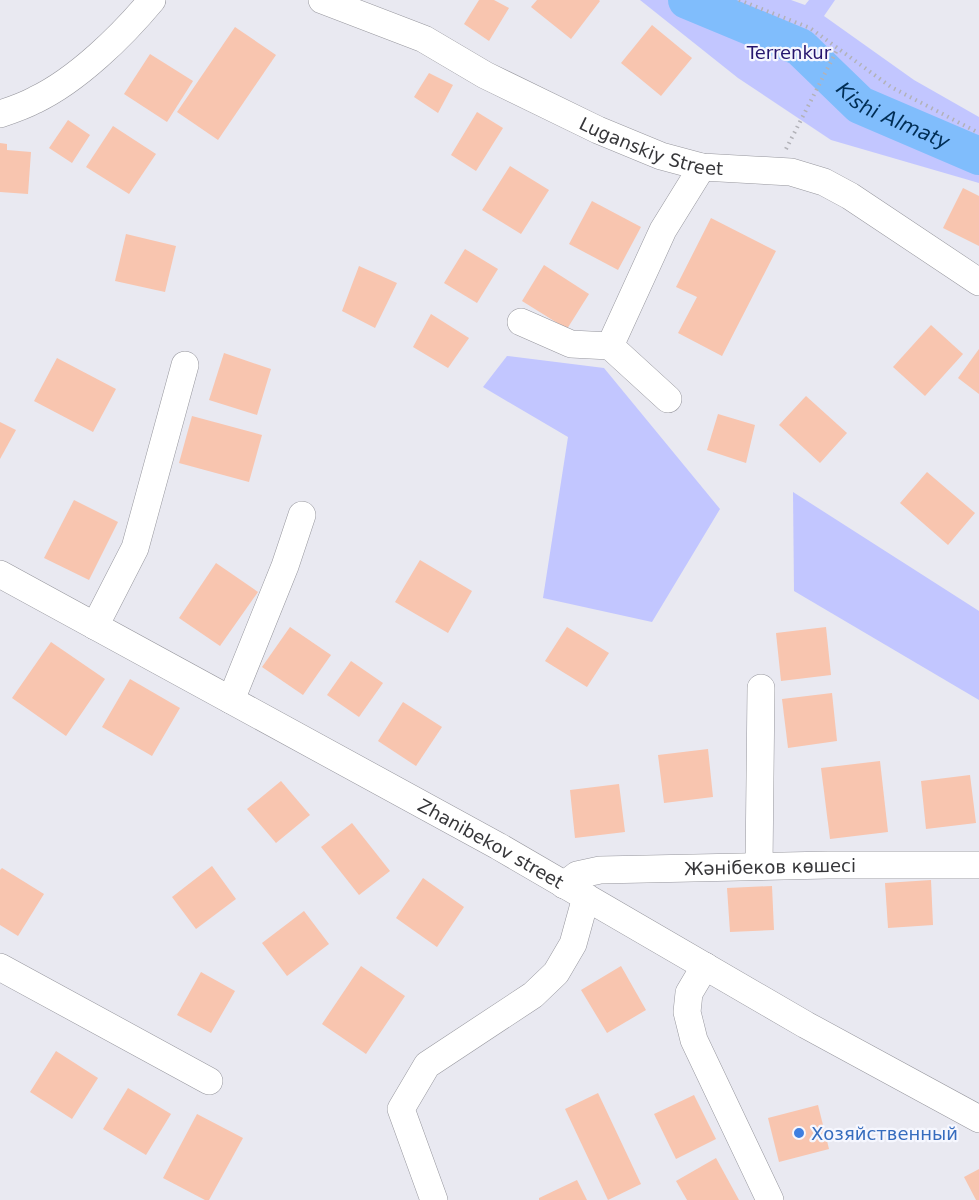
<svg xmlns="http://www.w3.org/2000/svg" width="979" height="1200" font-family="'DejaVu Sans',sans-serif">
	<style>
		.green { fill: #c2c6ff }
		.lines { fill: none; stroke-linecap: round; stroke-linejoin: round }
		.river { stroke: #80bdfc; stroke-width: 38 }
		.building { fill: #f8c5af }
		.minor-casing { stroke: #97979e; stroke-width: 28 }
		.path { stroke: #b2b2b8; stroke-width: 4; stroke-dasharray: 1.5 4.5; stroke-linecap: butt }
		.minor { stroke: #fff; stroke-width: 27 }
		.shop-dot { fill: #3f7fe0; stroke: #f6f7fe; stroke-width: 2 }
		.labels { text-anchor: middle; dominant-baseline: central; stroke-width: 4.5; stroke-linejoin: round; paint-order: stroke }
		.park-label { font-size: 18px; fill: #25156d; stroke: #f6f7fe }
		.street-label { font-size: 18px; fill: #363639; stroke: #f6f7fe }
		.shop-label { font-size: 18px; fill: #366cbe; stroke: #f6f7fe; text-anchor: start }
		.water-label { font-size: 20px; font-style: italic; fill: #002e55; stroke: #f6f7fe }
	</style>
	<rect width="100%" height="100%" fill="#e9e9f1"/>
	<g class="green">
		<polygon points="640,0 791,0 805,5 809,0 835,0 824,16 914,80 979,117 979,183 831,140 738,78"/>
		<polygon points="507,356 604,368 720,509 652,622 543,598 568,437 483,387"/>
		<polygon points="793,492 979,611 979,700 794,591"/>
	</g>
	<g class="lines">
		<path class="river" id="s1" d="M687,0L800,47L860,105L979,156"/>
	</g>
	<g class="building">
		<polygon points="479,0 494,0 509,8 489,41 464,24"/>
		<polygon points="537,0 599,0 600,1 571,39 531,7"/>
		<polygon points="652,25 692,58 661,96 621,63"/>
		<polygon points="235,27 276,55 218,140 177,112"/>
		<polygon points="150,54 193,81 167,122 124,94"/>
		<polygon points="429,73 453,85 438,113 414,97"/>
		<polygon points="477,112 503,128 476,171 451,155"/>
		<polygon points="68,120 90,135 72,163 49,148"/>
		<polygon points="113,126 156,154 129,194 86,167"/>
		<polygon points="0,143 7,144 7,150 31,152 28,194 0,192"/>
		<polygon points="510,166 549,190 521,234 482,210"/>
		<polygon points="963,188 979,196 979,246 943,228"/>
		<polygon points="592,201 641,227 618,270 569,244"/>
		<polygon points="711,218 776,251 722,356 678,333 697,297 676,287"/>
		<polygon points="126,234 176,246 165,292 115,281"/>
		<polygon points="465,249 498,269 477,303 444,283"/>
		<polygon points="544,265 589,294 567,329 522,301"/>
		<polygon points="359,266 397,283 375,328 342,311"/>
		<polygon points="431,314 469,338 448,368 413,347"/>
		<polygon points="931,325 963,354 925,396 893,367"/>
		<polygon points="979,349 979,394 958,378"/>
		<polygon points="224,353 271,369 257,415 209,400"/>
		<polygon points="57,358 116,389 93,432 34,401"/>
		<polygon points="806,396 847,433 820,463 779,425"/>
		<polygon points="718,414 755,425 746,463 707,450"/>
		<polygon points="192,416 262,435 249,482 179,463"/>
		<polygon points="0,422 16,430 0,459"/>
		<polygon points="927,472 975,513 948,545 900,503"/>
		<polygon points="74,500 118,522 89,580 44,558"/>
		<polygon points="420,560 472,591 448,633 395,602"/>
		<polygon points="216,563 258,592 220,646 179,618"/>
		<polygon points="290,627 331,655 303,695 262,667"/>
		<polygon points="567,627 609,653 587,687 545,661"/>
		<polygon points="826,627 831,675 781,681 776,633"/>
		<polygon points="51,642 105,679 66,736 12,698"/>
		<polygon points="351,661 383,683 359,717 327,695"/>
		<polygon points="130,679 180,708 152,756 102,727"/>
		<polygon points="832,693 837,741 788,748 782,699"/>
		<polygon points="403,702 442,727 416,766 378,741"/>
		<polygon points="708,749 713,797 664,803 658,755"/>
		<polygon points="880,761 888,832 830,839 821,768"/>
		<polygon points="970,775 976,823 926,829 921,781"/>
		<polygon points="281,781 310,815 276,843 247,809"/>
		<polygon points="619,784 625,832 575,838 570,790"/>
		<polygon points="352,823 390,871 359,895 321,847"/>
		<polygon points="212,866 236,899 196,929 172,897"/>
		<polygon points="2,868 44,894 18,936 0,925 0,870"/>
		<polygon points="423,878 464,907 437,947 396,918"/>
		<polygon points="931,880 933,925 888,928 885,883"/>
		<polygon points="772,886 774,930 730,932 727,888"/>
		<polygon points="304,911 329,944 287,976 262,943"/>
		<polygon points="361,966 405,996 366,1054 322,1024"/>
		<polygon points="621,966 646,1010 607,1033 581,990"/>
		<polygon points="201,972 235,991 211,1033 177,1015"/>
		<polygon points="56,1051 98,1078 72,1119 30,1092"/>
		<polygon points="128,1088 171,1114 146,1155 103,1129"/>
		<polygon points="598,1093 641,1184 608,1200 565,1109"/>
		<polygon points="694,1095 716,1139 676,1159 654,1114"/>
		<polygon points="818,1105 829,1149 779,1162 768,1118"/>
		<polygon points="197,1114 243,1138 209,1200 205,1200 163,1178"/>
		<polygon points="716,1158 739,1200 687,1200 676,1181"/>
		<polygon points="979,1169 979,1200 976,1200 964,1177"/>
		<polygon points="577,1180 587,1200 539,1200 539,1198"/>
	</g>
	<g class="lines">
		<defs>
			<g id="minor">
				<path id="s2" d="M322,0L424,39L485,75L598,130L661,156L702,167L791,172L824,182L850,196L979,282"/>
				<path d="M0,114C12,110 24,106 35,100C77,80 122,36 152,0"/>
				<polyline points="521,322 571,344 610,346"/>
				<polyline points="668,399 610,346 663,230 702,167"/>
				<path id="s3" d="M0,574L498,846L806,1025L979,1119"/>
				<polyline points="95,626 135,548 185,365"/>
				<polyline points="231,700 285,566 302,515"/>
				<polyline points="759,866 761,688"/>
				<path id="s4" d="M564,885L577,875L600,870L828,865H979"/>
				<polyline points="705,966 689,993 687,1012 694,1040 770,1200"/>
				<polyline points="0,967 209,1081"/>
				<polyline points="434,1200 401,1109 427,1065 533,995 556,973 573,944 586,897"/>
			</g>
		</defs>
		<use href="#minor" class="minor-casing"/>
		<g class="path">
			<polyline points="739,0 810,28 891,87 979,133"/>
			<polyline points="786,149 838,48"/>
		</g>
		<use href="#minor" class="minor"/>
	</g>
	<circle class="shop-dot" cx="799" cy="1133" r="6"/>
	<g class="labels">
		<g class="park-label">
			<text x="789" y="52">Terrenkur</text>
		</g>
		<g class="street-label">
			<text stroke="none"><textPath href="#s2" startOffset="362">Luganskiy Street</textPath></text>
			<text stroke="none"><textPath href="#s3" startOffset="560">Zhanibekov street</textPath></text>
			<text stroke="none"><textPath href="#s4" startOffset="210">Жәнібеков көшесі</textPath></text>
		</g>
		<g class="shop-label">
			<text x="811" y="1133">Хозяйственный</text>
		</g>
		<g class="water-label">
			<text stroke="none"><textPath href="#s1" startOffset="240">Kіshі Almaty</textPath></text>
		</g>
	</g>
</svg>
